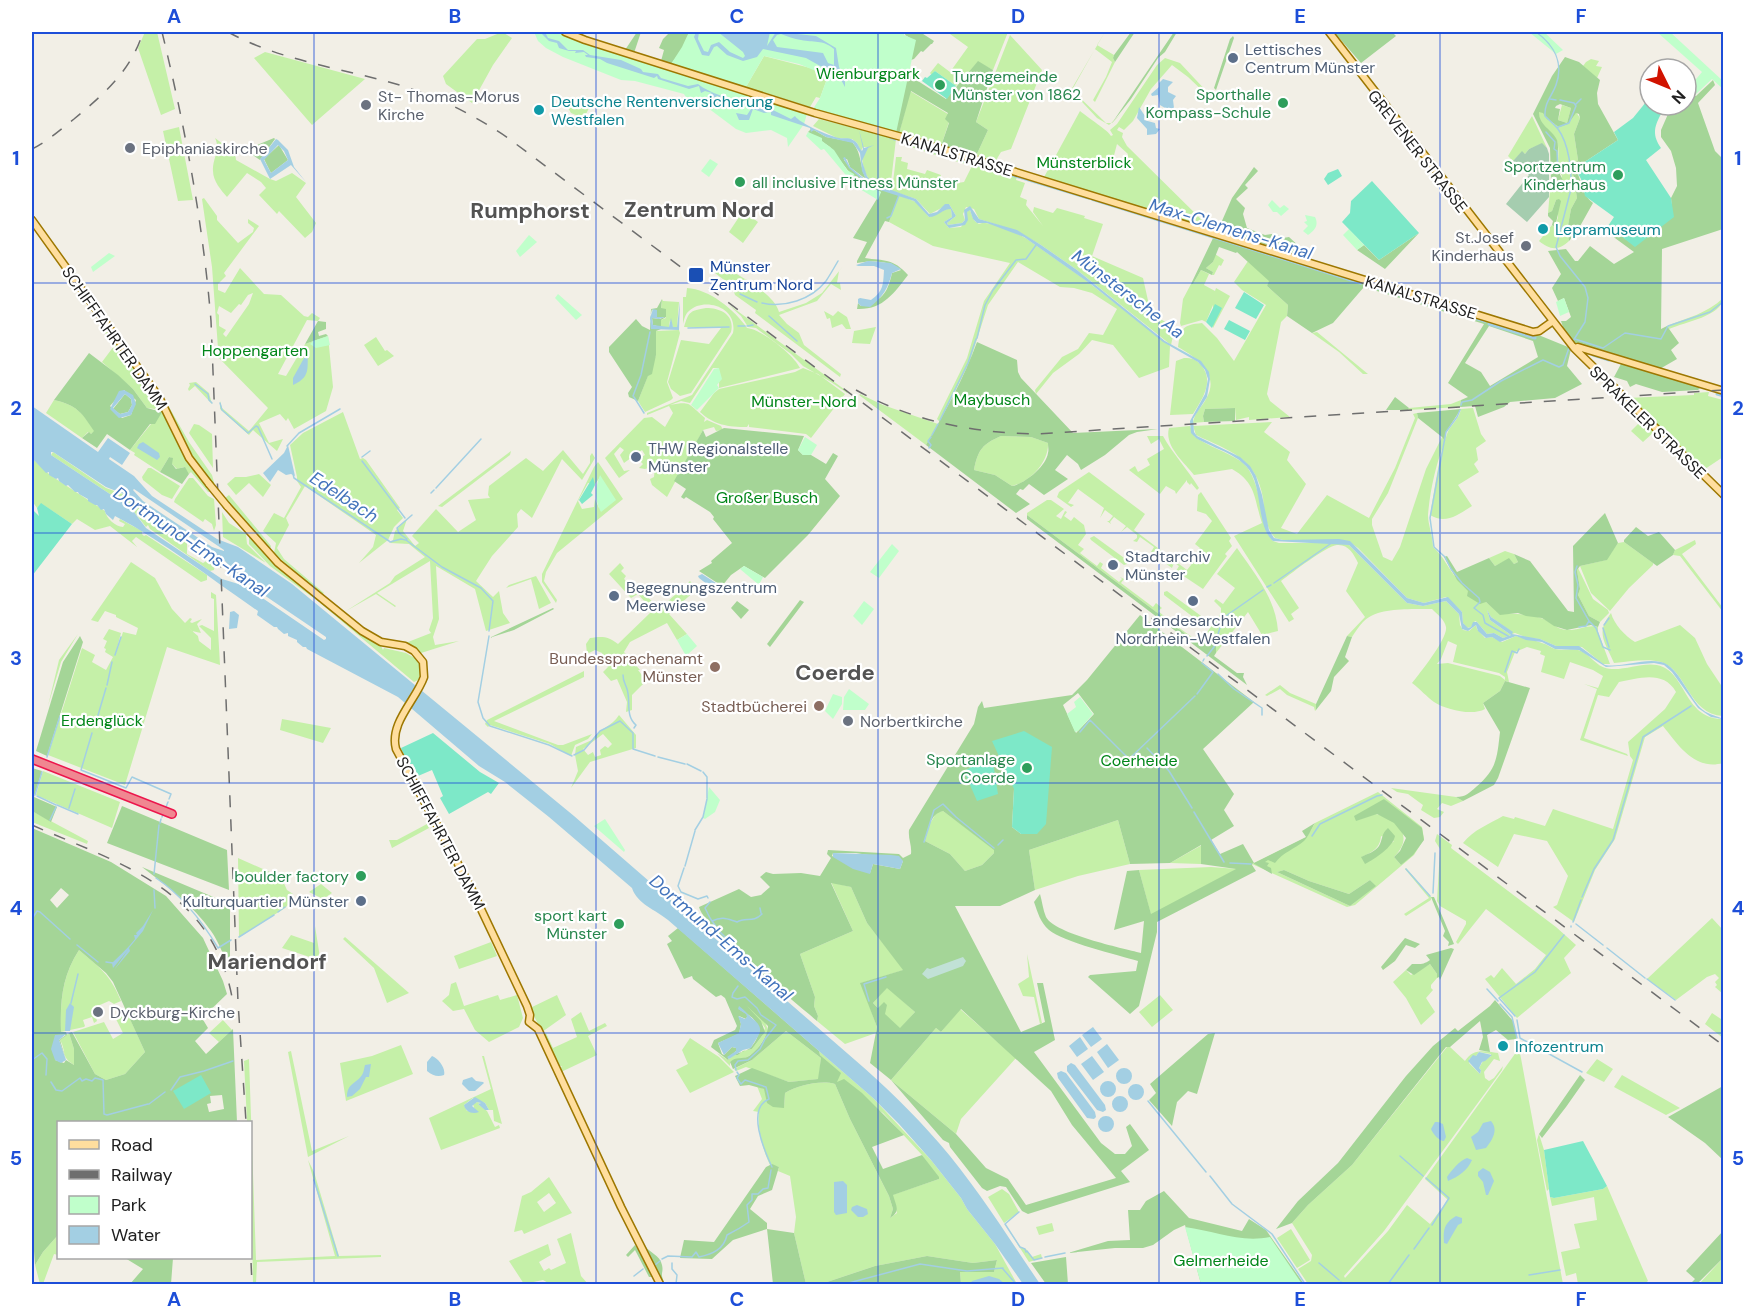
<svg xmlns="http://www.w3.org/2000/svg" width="1755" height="1316" font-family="'DM Sans',sans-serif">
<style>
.grass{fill:#c5f0a8;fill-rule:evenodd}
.forest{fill:#a4d597;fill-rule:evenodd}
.wetland{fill:#c1e1d6}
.cemetery{fill:#a5cdaf}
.park{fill:#c0ffcb}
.pitch{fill:#7de8c8}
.water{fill:#a3cfe3;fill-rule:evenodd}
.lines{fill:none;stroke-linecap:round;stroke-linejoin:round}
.stream{stroke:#a3cfe3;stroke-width:1.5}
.canal{stroke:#a3cfe3;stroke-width:3}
.major-casing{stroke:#9d7700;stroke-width:9}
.highway-casing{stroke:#ec164c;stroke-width:10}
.major{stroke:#ffde9e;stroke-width:6}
.highway{stroke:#f08791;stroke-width:7}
.rail{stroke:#6e6e6e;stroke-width:1.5;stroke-dasharray:12 12;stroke-linecap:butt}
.major-bridge-casing{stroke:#9d7700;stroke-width:9;stroke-linecap:butt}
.major-bridge{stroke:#ffde9e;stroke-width:6}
.grid{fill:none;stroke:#1d4ed8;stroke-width:1.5;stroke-opacity:0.55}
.service-dot{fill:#5c6f8a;stroke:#fff;stroke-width:2}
.leisure-dot{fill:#2e9e5b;stroke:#fff;stroke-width:2}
.worship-dot{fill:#6b7280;stroke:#fff;stroke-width:2}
.culture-dot{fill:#0f9aa8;stroke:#fff;stroke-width:2}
.transit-dot{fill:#1a4fb4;stroke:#fff;stroke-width:2}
.education-dot{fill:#8d6e63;stroke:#fff;stroke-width:2}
.labels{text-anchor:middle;stroke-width:4.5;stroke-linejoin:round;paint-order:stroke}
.service-label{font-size:16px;fill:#4e5e75;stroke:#fff;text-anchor:start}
.park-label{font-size:16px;fill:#028619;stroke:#fff}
.leisure-label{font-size:16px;fill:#27864d;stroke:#fff;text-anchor:end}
.worship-label{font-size:16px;fill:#5b616d;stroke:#fff;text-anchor:start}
.culture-label{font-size:16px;fill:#0d838f;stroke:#fff;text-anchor:start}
.street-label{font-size:16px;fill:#202020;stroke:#fff}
.transit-label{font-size:16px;fill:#164399;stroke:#fff;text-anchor:start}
.education-label{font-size:16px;fill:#785e54;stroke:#fff;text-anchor:end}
.water-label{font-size:18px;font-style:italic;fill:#4273bb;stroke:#fff}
.district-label{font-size:22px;font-weight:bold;fill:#535353;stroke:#fff}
.neatline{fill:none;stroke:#1d4ed8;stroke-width:2}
.grid-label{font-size:20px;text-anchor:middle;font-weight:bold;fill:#1d4ed8}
</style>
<rect width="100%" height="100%" fill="#f2efe6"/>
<!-- grass -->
<path class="grass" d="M145 32H157L175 109 161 115 138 48Z
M502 32 512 38 493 65 472 103 446 84 443 76 477 39H485Z
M952 32H1008L993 70 978 62 956 86 935 71 932 75 930 73 938 63 950 72 968 47 950 34Z
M1105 32 1097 45 1114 55 1113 58 1115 62 1095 102 1093 100 1106 77 1112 62 1095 49 1072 90 1106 123H1112L1121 114 1109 125 1097 118 1071 90Z
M1010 35 1042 70 1011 149 1001 152 995 162 976 156 988 130 976 122Z
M265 52 365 79 312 125 254 58Z
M764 56 818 70 828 76 820 98 816 97 810 107 746 87Z
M1165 58 1180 63 1210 95 1208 96 1188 77 1172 65 1151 89 1133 121 1124 130 1119 127 1117 130 1123 133 1122 137 1127 146 1209 227 1192 225 1043 179 1080 111C1087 117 1109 131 1111 136L1113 135 1110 130 1117 124 1157 65ZM1117 144 1128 154 1124 166 1112 163Z
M1591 59 1599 61 1596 66 1602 67 1597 78 1583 66 1586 62Z
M910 91 948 114 949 122 941 146 899 134Z
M591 104 586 114 578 116 571 113 567 106Z
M1562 105 1571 108 1567 123 1558 120Z
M1539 112H1543L1553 124H1568L1576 112 1580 118 1574 134 1578 160 1572 167 1577 198 1571 209 1567 231 1569 241C1558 251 1550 250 1539 241L1552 225 1555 227 1558 217 1556 200 1552 211 1548 213 1551 179 1555 178 1559 189 1562 176C1554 164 1562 151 1556 139 1550 129 1538 125 1539 112Z
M1532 116 1547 148 1542 144 1529 149 1525 154 1522 152 1513 161 1508 156Z
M819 119 896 139 890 190C870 184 865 179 862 158L868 147H863L861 151 857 143 852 139 837 138 813 126Z
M179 127 193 200 178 201 163 131Z
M215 138 235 153 236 160 270 179 276 181 292 173 306 183 296 197 316 223 312 232 305 238 279 211 277 214 259 195 266 188 261 182 247 173 227 197C221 190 213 181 213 171 212 159 221 150 215 138Z
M902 139 953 156 951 160 902 144 899 142Z
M956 156 1017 176 1016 180 1025 183 1020 197 1027 200 1026 205 1043 226 1033 212 1034 207 1053 213 1057 208 1085 216 1084 218 1103 224 1092 256 1143 278 1151 314 1175 327 1171 345 1077 270 1041 245 1017 231 979 219 974 209 966 207 963 214 965 220 962 223 948 225 947 223 956 216 949 204 930 214 916 199 892 191 896 157H902L901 161 908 163 907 169 925 174 927 170 941 175 938 186 964 182 972 166 955 161Z
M899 195 916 202 929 217 947 209H951L952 217 944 222 949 228 961 227 967 218V212L969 209C972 213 972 219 976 222 981 226 980 222 985 223 999 224 1015 232 1027 239L1084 279 1170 346 1169 367 1139 378 1113 345 1092 340 1079 354 1053 373 1036 394 1035 390 1062 357 1078 349 1089 333 1103 335 1117 309 1092 293 1074 288 1060 287 1018 262 988 305 970 361 940 422 937 419 967 358 984 301 1010 263 933 246 889 222Z
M204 198 217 216V220L238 243 253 232 254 228 248 223V219L259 226 224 273 226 276 218 284V290L225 293 240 268 264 294 281 295 304 316 308 317 312 313 320 318 318 321 307 320 278 374 286 376 305 344 328 336 333 387 326 411 294 429 288 418 286 421 280 414 259 423 269 443 283 439 277 451 253 430 249 435 220 409V401L222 408 249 431 268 408 219 358 220 347 218 348 212 267 202 199ZM253 293 249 304 226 337 223 334 226 330 219 326V315L217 313 219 306 231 313 239 304 241 305 248 295Z
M743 211 758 222 743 243 729 232Z
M1215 254 1224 260 1221 266 1219 265 1214 275H1212L1213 272 1206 268 1213 262Z
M1248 261 1270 281 1267 286 1288 305 1287 316 1281 322 1267 394 1270 401 1290 417 1249 420V417L1236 420 1235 408 1205 409 1203 416 1204 422 1193 423C1194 413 1202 407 1206 399 1221 374 1196 357 1178 347 1181 328 1182 325 1202 323L1217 338 1234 361 1266 305 1242 290 1234 282Z
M721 264C737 275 774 293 779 312L806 303 822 293 843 266 839 271 837 283H840L841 290 831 284 817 301 779 315 787 324 799 333 804 345 841 374 840 377 755 313 756 310 735 295 732 286 715 273 719 270Z
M1201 270 1209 274 1204 285 1215 291 1216 288 1230 296 1213 328V305L1206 322 1202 320 1181 326 1180 323 1183 299 1191 284H1193Z
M687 288C709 289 735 310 747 328 761 329 794 355 800 368L719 388V368H713L690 403 681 401 670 405C692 401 688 404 705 418L704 422 707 420 721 426 723 430 716 431 714 427 703 430 667 497 652 485 650 479 654 477 655 466 645 469 639 468 643 464 638 459 645 455 642 450 624 463 620 455 624 450 620 447 614 454 624 471 630 470 619 478 605 458 644 418 652 417 665 427 673 413 669 406 647 415V413L692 395 733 333C738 306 703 297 689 311 685 314 684 320 683 324V297H686Z
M1723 298C1722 316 1685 322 1669 329L1667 326C1687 318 1708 313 1723 298Z
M662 299 663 301 679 302 677 327H673L670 320 669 327H661V320L666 318V309H661Z
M728 304 848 392 847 393 831 382 803 366 791 354 756 328 748 327 741 316Z
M706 308C721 308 735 315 731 332L691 393 680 396 671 389 668 382 681 340 709 344 721 328 684 327C689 311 690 311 706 308Z
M824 311 833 316 838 311 847 317 851 329H846L842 324 832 328 830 318 827 319Z
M876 327 870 344 852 343 854 331Z
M105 328 158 400 212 492H208L191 472 189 474 184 467 177 469 172 464V458L169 457 160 472 134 455 135 453 130 450 151 424 155 409 147 408 133 389 102 362 114 346 104 331Z
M679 330 680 333 667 382 673 398 671 400 645 412 638 401 656 355V331Z
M1317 332 1368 374H1363L1339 352 1312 333Z
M376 337 385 351 387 350 394 356 378 366 364 345Z
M1184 358C1192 358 1196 359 1201 365 1215 381 1202 399 1193 414L1170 415 1176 361Z
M803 368 818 374 845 394 811 438 806 434 749 427V424L747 427C728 427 714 425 700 412L714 393 719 389 795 372Z
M196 382 209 393 212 404 195 386 189 391 188 389 190 385 189 383Z
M1709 392 1708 396 1723 400V457L1702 471 1701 469 1703 468 1693 458 1692 460 1627 398 1694 395V393Z
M860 394 883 405 938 424 926 445 859 395Z
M54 400C77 405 82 413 95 431L91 434 88 432 82 438 46 413Z
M165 400 189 442 212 475 215 486 196 463Z
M1461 400 1460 407 1408 410 1409 408 1451 404Z
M1473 408 1481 434 1486 441 1476 448 1478 460 1474 464 1479 472 1458 485 1472 506C1459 514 1446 525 1430 515 1435 488 1438 460 1447 434 1450 425 1459 420 1461 409Z
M343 412 360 459 363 458 366 460 400 508 397 510 403 518 394 527 388 540 359 563 373 547 376 535 305 486 286 518 289 525 277 548 284 559 324 593 321 595 274 553 276 543 263 531 274 513 284 518 301 487 297 481V477L290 445 303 433Z
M1417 413 1418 418 1388 493 1372 519V525L1383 557 1392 561 1400 547 1426 469 1442 437 1445 441C1436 464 1430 490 1428 515 1428 525 1433 536 1433 547 1444 557 1448 568 1457 579 1464 588 1474 595 1483 602H1486L1500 614C1514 613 1527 614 1541 618 1550 621 1556 629 1566 630 1578 631 1587 624 1598 627V632L1610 664H1603L1582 647 1571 646H1556L1540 639 1528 638 1515 633 1512 634V632L1491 617 1487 610 1490 620 1511 635 1503 638 1494 633 1487 634 1477 622 1475 621 1471 627 1467 628 1463 623 1462 612 1446 597 1424 603 1407 598 1358 548 1348 541 1283 540 1275 538C1266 528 1264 511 1263 498 1256 457 1229 451 1196 435L1193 426 1272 422 1264 432 1290 452 1287 460 1306 484 1281 528 1297 534 1327 495 1369 518 1395 468 1415 418 1413 414Z
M1642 420 1654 432 1643 442 1631 431Z
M194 424 199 425 212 434 213 468 189 433Z
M1190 426 1195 437C1210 447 1227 452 1242 462 1258 474 1262 514 1267 533L1273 541 1279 543H1339L1349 545 1407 603 1423 606 1446 601 1459 614 1460 625 1463 630 1469 631 1476 625 1477 629 1485 638 1492 637 1502 642 1516 636C1524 639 1534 640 1542 643 1547 644 1551 648 1555 649 1563 651 1570 648 1578 650 1592 654 1596 669 1612 669 1628 670 1648 660 1663 667 1686 677 1686 719 1723 719V763C1695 771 1678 745 1663 726L1645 737 1615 839 1595 870 1574 922 1553 907 1557 905 1568 876 1547 841 1514 834 1498 867 1463 843C1473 830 1489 824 1503 816L1514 819 1515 817 1545 826 1553 809 1613 829 1633 760 1630 756 1628 742 1665 709 1676 692C1664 670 1639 678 1619 682L1609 697 1598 695 1584 738 1627 754 1628 756 1580 740 1597 689 1584 684 1598 688 1603 676 1593 670 1570 662 1564 679 1541 672 1545 656 1540 654 1541 651 1527 647 1515 652 1507 672 1509 682 1505 681 1500 691 1483 703 1485 709C1473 716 1446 710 1434 702 1427 697 1420 689 1412 683 1420 673 1448 638 1446 627 1445 620 1437 614 1432 609 1417 609 1384 608 1371 616 1363 620 1357 629 1352 637L1347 636 1365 617 1346 591 1358 563C1354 554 1348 544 1337 545 1326 546 1292 573 1281 581L1299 608 1291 614 1294 619 1289 622 1234 536 1262 523C1254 500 1257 483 1232 469L1194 475C1184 462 1164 446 1169 428ZM1448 641 1457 645 1453 662 1499 673 1505 677V680L1500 676 1448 663 1437 664 1441 659Z
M1001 436 1031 437 1048 443C1049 462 1030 482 1012 486L995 475 974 470C978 449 983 444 1001 436Z
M1147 436H1163C1173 454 1188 470 1199 488L1197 490 1191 483 1190 485 1187 482V480L1176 494 1175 491 1166 486 1160 494 1129 470 1135 466 1138 472 1150 465 1147 459 1164 449 1159 439 1151 444Z
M563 450 583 474 590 463V456L592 453 595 458 582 480 562 459 532 518 521 509 517 514 518 527 492 556 476 581 493 597 499 591 503 613 510 623 486 631 475 589 436 566 439 619 433 637 435 645 459 641 421 653 414 646 382 639 408 642 431 633 429 630 433 618 430 561 377 593 396 606 395 607 376 594 346 611 390 583 395 576 425 557 409 544 390 543 393 540 395 531 407 519 403 531 415 546 419 543 412 536 436 509 458 532 476 520 468 500 490 498 488 495 489 486 526 458 543 471Z
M511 451 510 455 442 507 438 506Z
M53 452 106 488 128 496 141 505 137 512 146 518 153 515 187 539V554L203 563 208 560 215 565 214 570 210 571 150 529 148 525 146 527 131 508 51 455Z
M32 458 50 475 105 511C106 518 116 527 123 527L125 524 119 521 120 519 142 531V534L144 536 146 535 207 575V580L201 582 136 537 132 541 137 547 110 526 95 530 77 519 72 524 42 504 37 508 32 501Z
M598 462 623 499 557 553 546 572 544 581 557 600 556 603 542 582V574L594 467ZM601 476 599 508 595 499 594 507 582 509 578 501 588 483 595 484Z
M148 468H151L180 486 172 499 162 495 143 480 142 477Z
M1089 472 1145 514 1134 530 1187 570 1191 565 1189 562 1200 548 1195 544 1212 521 1206 514 1197 511 1198 495 1201 492 1231 538 1229 541 1232 546 1225 554 1227 556 1203 589 1176 571 1179 566 1174 563 1172 568 1165 563 1168 558 1162 553 1159 558 1151 552 1154 547 1140 537 1137 542 1133 541 1137 538V535L1127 527 1121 532 1126 526 1114 517 1110 522 1111 524 1107 521H1109L1113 516 1105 510 1100 518 1104 508 1078 489 1068 503 1074 505 1071 507 1057 497 1059 492Z
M259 474 271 485 263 497 249 483 236 495 227 484 235 477H246Z
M189 478H193L208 496 214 499 216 525 214 531 212 524 205 519 203 522 174 502 175 499Z
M229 495 271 546 270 550 225 498Z
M1047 500H1051L1064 509 1056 516 1061 519 1065 511 1067 512 1064 516 1071 521 1074 517 1084 525 1086 534 1078 545 1084 549 1080 553 1097 566 1100 562 1103 564 1101 568 1119 582 1122 579 1120 577 1124 579 1121 583 1153 607 1156 603 1162 608 1158 611 1175 625 1179 620 1181 622 1178 627 1196 640 1198 635 1203 638 1221 613V608L1214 601 1216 599 1223 604 1235 588 1217 574 1237 548C1255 574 1276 599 1278 631L1262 635 1248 612 1216 653V645L1206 637 1199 644 1027 515V513Z
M222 512 229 523 246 534 247 544 266 563 223 537Z
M249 536 278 567 320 601 319 602 270 566 249 544Z
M1094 536 1127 560V564L1124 565 1091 540 1090 538Z
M1695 540 1696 544 1682 554 1723 608V612L1680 556 1673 555 1675 550Z
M1624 542 1653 563V565L1629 588 1610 611 1591 593 1580 566 1606 560 1618 543Z
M1505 551 1514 554 1518 562 1514 564 1509 559 1495 566 1489 558Z
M131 562 155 578 172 609 185 623 190 618 192 619 190 622 192 623 202 619 197 624 201 633 192 631 185 625 198 636 199 641 211 650V638L199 626 202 625 214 631V599L211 598V592L216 595 220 665 167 647 125 785 48 755 82 648 95 655 92 662 106 670 113 657 105 652 106 649 104 648 107 641 103 639 109 629 121 633 115 656 123 632 136 635 138 628 116 617V615L105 611 98 622 91 620Z
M620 563 624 568 621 571 626 576 624 579 632 586 636 583 654 604H665L690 581 697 589 669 614 687 634 677 640 667 623 630 642 624 652 640 670H638L645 679V682L632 695V710L626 712 627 702 617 679 611 681 603 672 608 667 602 653 595 650 587 654 586 644 590 638C602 636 608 636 618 644L651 612V609L638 594 631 598 609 574Z
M1578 568 1593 599 1608 610 1609 613 1600 622 1589 616 1578 595 1580 589 1577 570Z
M536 576 551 603 539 609 531 579 506 588 509 585Z
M1167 591 1208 621V625L1205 626 1164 595V592Z
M322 602 360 634 381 646 383 650 384 648 406 653 418 660 421 673 418 680 414 682 320 603Z
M1611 613C1614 624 1625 636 1635 642L1680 625 1695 638 1707 664 1723 688V716C1688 714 1687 670 1661 662 1647 658 1628 662 1614 663 1605 641 1595 634 1611 613Z
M78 634 61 662 48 706 59 660Z
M584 671V677L494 721 558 745H563L592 734 588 739 575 745 571 756 550 744 490 725 488 727 485 724 487 720Z
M1280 685 1290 693 1316 704V710L1315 711 1314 707 1287 695 1280 689 1267 696 1265 695Z
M619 715 636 735V748L590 762 571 788 578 771 575 755 576 747 592 740C599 728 612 727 619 715ZM603 734 612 744 608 748 605 746 600 750 601 755 595 757 593 752 588 755 583 749Z
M282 719 331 728 323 743 280 730Z
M43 771 120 802 112 828 36 795Z
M1391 788 1456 797 1463 801 1451 806 1442 803 1437 809 1444 812 1440 817 1434 818 1421 810 1423 805 1408 794 1397 792Z
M1378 792 1422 827 1424 839 1414 855 1355 905 1347 907 1252 864 1307 837 1315 823ZM1384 799 1423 840 1401 865 1394 857C1414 837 1400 820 1376 814ZM1381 836 1394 841 1365 863 1362 857C1372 852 1380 849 1381 836ZM1284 870 1309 881 1349 894 1370 880 1375 886 1350 906 1277 872Z
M32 811 88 841 87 844 32 822Z
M943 811 994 849V853L982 865 965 871 950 854 925 841 929 825 937 812Z
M1118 820 1130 864 1078 876 1035 890 1029 850Z
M427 824 429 828 392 848 389 840H397Z
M1437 834 1452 845 1451 848 1556 927 1576 945 1564 958 1571 973 1517 1018 1485 979 1491 975 1494 978 1502 968 1516 984 1535 969 1546 955 1486 909 1458 944 1456 942 1466 924V921L1440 906 1437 901 1440 849 1435 841Z
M1202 845 1201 864 1170 863Z
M238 858 281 877 287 890 293 894V900L285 908 239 937Z
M1211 867 1237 869 1151 915 1139 870Z
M1406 868 1431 897V900L1406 916 1404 914 1429 898 1405 869Z
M831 882 851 887 867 923 904 970 861 983 877 1027 876 1033 845 1044 817 1021 818 1016 814 1006 815 997 800 954 853 931Z
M321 884 332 893 323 899 309 892Z
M1712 918 1723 930V994L1715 987 1717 985 1715 982 1719 978 1715 974 1707 977 1676 1000 1647 979Z
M315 926 321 964 319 960 282 948 291 935 314 943Z
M345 937 409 993 387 1003 374 968 343 939Z
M491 942 497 956 459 969 454 956Z
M79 950C100 968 110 974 121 1001L114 1004 109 1001 93 1008 97 1021 94 1023 92 1017 83 1020 85 1026 84 1027 61 1032C60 1002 62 976 79 950Z
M1027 954 1042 1023 1040 1024 1034 997 1023 996 1018 984 1029 977Z
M1430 964 1437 974V978L1431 985V988L1433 990 1426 998 1435 1012 1421 1025 1406 998 1393 982 1406 970 1411 975Z
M456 982 464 1006 498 995 500 1000 517 995 523 1018 519 1027 489 1042 475 1030 464 1009 453 1011 442 1001 449 995 451 984Z
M887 987 915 1012 900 1029C890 1020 882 1012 873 1003Z
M557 995 566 1015 542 1032 530 1008Z
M1160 995 1173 1010 1152 1027 1139 1012Z
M748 1006 765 1022 768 1030C765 1039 755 1055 744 1058 739 1059 735 1059 730 1062V1066L717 1053 728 1060 734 1055H738L743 1051 752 1049 762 1036 765 1028C760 1019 752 1015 746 1007Z
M960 1009 1016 1058 961 1119 956 1134 891 1080 936 1028 941 1032Z
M126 1010 145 1052 125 1074 106 1080 95 1074 73 1032 104 1022 113 1039 123 1033 115 1017Z
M581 1012 589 1031 605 1023 607 1026 588 1036 597 1055 561 1072 560 1069 562 1066H559L543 1035 546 1033 553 1048 577 1037 571 1019Z
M1712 1013 1721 1019 1723 1016V1038L1705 1024Z
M223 1020 232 1030 219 1042 209 1033Z
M786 1031 821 1058 819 1079 789 1082 746 1067 736 1071 734 1069 752 1060Z
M69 1033 74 1049V1065C60 1056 67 1052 60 1040Z
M690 1038 719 1057 734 1072 690 1093 676 1070 688 1064 682 1050Z
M401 1045 413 1074 346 1101 340 1063 372 1056Z
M1447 1047H1450L1465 1061C1473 1048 1485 1051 1498 1053L1500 1061 1494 1059 1484 1072 1485 1078 1489 1081 1494 1078 1503 1066 1502 1070 1384 1231 1344 1276 1345 1278 1388 1231 1407 1205 1430 1224 1448 1200 1425 1179 1517 1051 1520 1053 1563 1284H1308L1298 1269 1311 1261 1312 1255 1292 1223 1308 1205 1352 1165ZM1479 1052 1491 1054V1056L1483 1061 1479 1068 1481 1070 1480 1074 1469 1063V1059L1476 1056Z
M291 1051 312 1151 349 1136 308 1157 288 1052Z
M819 1051 873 1098 931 1160 961 1198 967 1209 995 1244 1017 1284H961L960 1272H994L997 1260 973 1263 927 1256 875 1266 821 1284H806L794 1233 796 1217 790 1176 778 1171 779 1167 770 1165C763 1150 757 1130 759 1112L753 1111 762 1099 757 1086 764 1089 784 1107 785 1093C798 1085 821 1080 835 1084L850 1119 889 1196 893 1209 890 1218 897 1213 892 1195 939 1179 922 1155 883 1113 836 1083 840 1073 820 1055Z
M482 1056H484L502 1124 494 1121 493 1110H489L485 1103 473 1098 464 1105 467 1111H475L473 1104 477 1102 481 1103 478 1104 487 1111 495 1127 499 1125 500 1128 441 1150 429 1118 491 1089Z
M249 1059 256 1260 335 1256 308 1160 314 1172 339 1256 381 1255V1257L257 1262 256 1284H253L250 1122H247L244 1061Z
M1597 1059 1613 1069 1604 1082 1586 1073Z
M1622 1075 1680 1108 1666 1115 1614 1087Z
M1539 1134 1544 1150 1549 1189 1547 1191 1537 1140Z
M549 1177 572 1213 524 1234 522 1230 514 1232 522 1196 531 1192ZM549 1193 556 1203 544 1212 537 1202Z
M1607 1186 1648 1281 1644 1284H1578L1576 1273 1566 1276 1561 1252 1580 1248 1574 1224 1597 1220 1594 1197 1552 1206 1550 1197 1554 1198 1603 1189Z
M1002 1189 1009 1194 1019 1212 1004 1223 988 1197Z
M1004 1223 1021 1248 1026 1249 1032 1257 1041 1254 1042 1258 1029 1262Z
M1052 1223 1054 1231 1039 1235 1036 1227Z
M1291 1229 1310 1260 1297 1268 1277 1238Z
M571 1233 581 1276 588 1284H550L543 1280 524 1284 509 1261 548 1244 551 1255 539 1262 544 1271 549 1268 551 1270 566 1263 557 1239Z
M58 1235V1255L54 1254 43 1284H40L35 1265 43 1252Z
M1723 1258V1284H1697L1700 1283Z"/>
<!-- forest -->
<path class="forest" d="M637 32H641L634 53 625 50Z
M670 32H696L671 64 661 61 664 50 659 48 663 39Z
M906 32H920L934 41 932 44H931L923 52 921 51 914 59 911 60 907 74 946 99 978 61 993 70 976 122 988 130 976 156 941 146 949 123 945 119 948 113 911 91 899 134 882 128 910 38 905 35Z
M1131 32H1135L1115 62 1113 58 1114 55Z
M1174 32H1177L1165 52 1158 58 1131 99 1112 123Z
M1334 32H1392L1396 36 1361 63Z
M1233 36 1234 38 1216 90 1214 88 1230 39Z
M1565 57 1579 62 1600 80 1597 93 1598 104 1618 140 1577 167 1576 170C1582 181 1582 195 1593 203L1579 228 1574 229 1575 234 1569 241 1567 231 1571 209 1577 198 1572 167 1578 160 1574 134 1580 118 1579 114 1576 113 1568 124 1559 127 1547 119 1543 113 1539 112C1539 126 1552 129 1557 140 1560 150 1555 160 1558 170 1561 177 1564 180 1564 188L1560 193 1558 188 1554 186 1556 180 1551 179 1550 148 1533 114 1552 76ZM1560 104 1571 108 1567 123 1558 120 1560 109 1555 108 1556 106Z
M1713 80 1715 85 1698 103 1715 151 1723 159V229L1662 249 1661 329 1667 326 1679 343 1671 350 1677 359 1658 370 1575 343 1564 330 1561 321H1566L1571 317 1564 298 1558 301 1552 288 1561 274 1548 251 1566 249 1575 261H1578L1590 246 1614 264 1634 252 1604 230 1608 226 1635 246 1672 208 1671 198 1677 186 1676 168 1671 151 1661 137V130L1672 105H1686V95L1696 96Z
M811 129V131L814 130 826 137 852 142C863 154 859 168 867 180L850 167 847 159 844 160C858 179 877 190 899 195L889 222 885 221 865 258C884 261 893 258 908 275 894 293 883 310 857 309L858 303 861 306C882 300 887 295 892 273L901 270C891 261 871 260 857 263V261L867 242 853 238 881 192 856 181 830 147 808 132Z
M274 138 275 139 260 160 245 150Z
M279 145 288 160 271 173 264 159Z
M1254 167 1258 171 1245 185 1248 188 1236 199 1245 208 1243 214 1247 228 1265 235 1272 234 1275 237 1281 235 1283 238 1289 237 1302 249 1296 254 1218 230 1232 198Z
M1559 199 1561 201 1555 227 1552 225 1553 221 1548 216V213L1552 211 1556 200Z
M1419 233 1385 269 1357 250 1364 245 1379 260Z
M1215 234 1541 336 1568 347 1571 349 1567 366 1582 384 1555 398 1510 402 1504 407 1478 417 1475 406 1460 407 1461 400 1468 397 1448 383 1484 324 1364 287 1333 323 1312 333 1287 316 1288 305 1267 286 1269 281 1237 252 1236 253 1219 247 1213 262 1206 268 1213 272 1212 275 1201 270 1193 284H1191ZM1489 326 1533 341 1538 357 1490 386 1481 372 1465 363Z
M662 299 661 308 666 309V317L661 320V327L653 325 652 318 660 319 664 317H657L652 309 650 318 652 329H661L656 331V355L652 374 648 376 638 401 629 397 628 393 632 387 609 352V347L636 319 642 326 650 330 651 309 657 308Z
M318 321 326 322V329L318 332 319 336 326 334 328 336 305 344Z
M977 342 1017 360 1018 372 1021 378 1073 433 1158 429 1137 432 1129 435 1105 455 1081 470 1078 464 1067 455 1055 470 1068 479 1044 495 1029 484 1023 490 1020 489 1016 494 1030 504 1016 513 926 445C945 412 964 378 977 342ZM1001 436 1031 437 1048 443C1048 447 1049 450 1048 453 1046 467 1024 484 1012 486L995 475 974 470C978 449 983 444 1001 436Z
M89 353 118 375 133 389 147 408 162 412 155 424H150L130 450 107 434 97 448 82 438 89 432 91 434 94 431C82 413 77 405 54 400ZM124 390 136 400 131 415 122 418 110 406Z
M1622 362 1700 386 1701 387 1698 390 1662 392 1636 384 1630 387 1627 381 1614 377Z
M125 394 131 399 132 405 128 412 120 414 113 409Z
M1395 397 1409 408 1408 410H1386Z
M1235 408V421L1204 422 1203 416 1205 409Z
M1461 409 1446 432 1445 441 1442 437 1418 418 1417 413Z
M724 428 804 436 798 450 803 455H811L826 464 833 453 838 456 825 479 840 496 808 535 765 578 744 566 731 575 722 586 699 571 712 563 711 561 732 543 713 519 714 517 710 512 686 497 684 499 681 497 686 489 674 481 703 430 706 437Z
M169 457 173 458 172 464 176 469 185 467 189 474 182 484 160 472Z
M1605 513 1618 543 1607 560 1580 566 1577 570 1580 589 1578 595 1589 616 1600 622 1598 627 1591 625 1567 630 1554 626 1542 618 1526 616 1518 613 1500 615 1486 602 1480 604 1467 596 1468 591 1457 580 1444 557 1447 556 1457 572 1489 558 1495 566 1509 558 1514 564 1518 562 1514 554 1530 561 1568 611 1574 612 1573 546Z
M1027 515 1199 644 1205 637 1216 645V653L1214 656 1237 673H1244L1243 677 1247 685 1027 519Z
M1636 527 1648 536 1659 532 1675 550 1673 555 1657 566 1624 542V540Z
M800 600 804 602 770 647 767 644Z
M737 601 749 610 741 619 731 608Z
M553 608 554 609 514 630 489 638Z
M1140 615 1254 702 1203 749 1234 794 1224 810 1234 826 1211 840 1220 854 1243 844 1254 863 1306 837 1302 831 1315 823C1311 829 1309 836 1304 841 1295 849 1283 852 1275 863L1268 860 1265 862 1269 863 1267 866 1271 868 1272 874 1253 863 1252 865 1256 871 1157 922V932L1139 1006 1130 1014 1088 977 1090 975 1136 971 1138 961C1118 955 1063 942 1049 930 1040 922 1038 913 1034 902L1040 894C1042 901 1043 910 1046 917 1055 934 1122 948 1141 953L1144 921 1114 930 1127 871 1139 870 1151 914 1236 869 1201 864V845L1170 863 1130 864 1118 820 1029 850 1035 890 1000 906H955L1021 1032 1045 1022 1037 983H1043L1055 1040 1034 1052 1101 1143 1115 1154H1125L1132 1146 1126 1127 1130 1124 1149 1150 1121 1171 1130 1182 1028 1214 1022 1211 1006 1187 1000 1186 987 1191 982 1188 950 1147 949 1143 943 1140 891 1080 870 1063 877 1027 860 983 903 970 867 923 851 887 831 883 853 931 800 954 815 997 814 1006 818 1016 817 1021C794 1001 705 930 699 907L739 889 751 897 761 895 770 887 760 877 766 872 773 874 801 873 820 876 831 858 827 854 828 850 899 854 903 858 911 854C912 845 908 839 909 830L974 724 978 707 982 701 984 708 1072 695 1087 680ZM1078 693 1094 714 1076 733 1063 705ZM1014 789 1021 834 1012 827ZM943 811 994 850V853L982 865 965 871 950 854 925 841C928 829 930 814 943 811ZM833 853H856L903 861 900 869 873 864 870 873 832 856ZM887 988 915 1012 900 1028 885 1014 887 1005 884 1002 878 1008 873 1003ZM961 1009 1051 1091 1072 1125 1116 1178 1026 1205 1008 1179 986 1168 956 1134 891 1080 936 1028 941 1032Z
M80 636 83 642 47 756 36 751 63 662Z
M1347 636 1352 637 1345 657 1349 661 1334 677 1331 691 1316 710V704Z
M1505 681 1530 688 1498 778 1494 785 1463 801 1456 797C1466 797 1469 793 1476 787 1497 769 1497 758 1500 732L1483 703 1500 691Z
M32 768 42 771 34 797 57 807 51 822 32 811Z
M1384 799 1422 828 1424 840 1413 855 1401 865 1394 857 1400 851 1406 838 1394 823 1377 814 1356 821 1354 816Z
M122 806 227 850 229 890 107 843Z
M32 828 111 862 166 896 203 938 223 981 227 994 202 1018 208 1028 195 1041 206 1054 233 1029 237 1122H58V1235L43 1252 35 1265 34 1251 32 1250ZM61 888 69 895 57 908 50 900ZM79 950 106 973 113 982 145 1052 125 1074 106 1080 95 1074 72 1032 69 1033 74 1049V1065L66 1060 60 1040 67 1035 66 1032H61C60 1001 62 976 79 950ZM55 1035H66L59 1040 66 1060 64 1063 55 1060ZM222 1095 224 1109 209 1112 207 1104 211 1103 210 1096Z
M1388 828 1395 836C1393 847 1375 859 1365 864L1361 857C1367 854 1375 852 1379 846 1383 839 1381 834 1388 828Z
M142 867 230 904V969C224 957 219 942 211 931 193 905 167 886 142 867Z
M1284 870 1309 881 1349 894 1370 880 1376 886 1350 906 1277 872Z
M1431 897H1434L1454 944 1448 946 1449 942 1443 936 1445 931Z
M678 928 819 1051 820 1055 841 1073 837 1082 844 1079 862 1093 904 1135 872 1147 883 1169 922 1155 939 1177V1179L893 1195C896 1206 901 1211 890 1218L893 1209 889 1196 850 1119 835 1084C821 1080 798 1085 785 1093L784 1108 773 1107 767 1103 764 1089 749 1085 740 1086 735 1076 752 1068 789 1082 818 1079 821 1058 786 1031 752 1060 733 1069 730 1062C736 1056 742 1060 749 1056 758 1050 768 1036 768 1026L747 1006 761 1021 765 1032 752 1049 743 1051 738 1055H734C739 1052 749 1051 752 1046 766 1029 755 1016 738 1009L747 1014V1017L746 1019 739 1016 741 1024 739 1034 718 1043 722 1054 724 1055 732 1047 736 1048V1051L728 1058 729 1059 728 1060 711 1047 714 1040 735 1030 737 1026 725 998 721 995 716 997 693 979 692 976 684 979 667 944 672 941 668 936Z
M1405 938 1420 944 1415 948 1406 945 1395 961 1383 970 1381 967Z
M1451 948 1454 949 1440 980 1439 977 1437 978V974L1430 964 1414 975 1406 970 1412 964C1420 964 1423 965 1430 960L1426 955Z
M1495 1000 1513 1021 1517 1039 1508 1040 1496 1030 1487 1035 1490 1052 1479 1050 1483 1037 1480 1021 1450 1047H1446L1352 1165 1308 1205 1292 1223 1276 1229 1298 1201 1338 1163 1406 1076 1433 1046 1455 1028 1458 1031 1490 1006Z
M1215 1033 1197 1094 1188 1091 1177 1102 1172 1126 1149 1100 1156 1093 1150 1084 1208 1034Z
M1580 1075 1585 1080 1566 1107 1542 1138 1539 1134Z
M1723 1086V1160L1705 1143 1668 1117Z
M772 1164 779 1167 772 1190 758 1196 750 1209 767 1223V1229L794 1233 806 1284H773L767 1229 733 1240 712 1259 680 1258 684 1240 714 1242 766 1167Z
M1164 1191 1189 1218 1242 1231 1249 1219 1266 1230 1304 1284H1201L1185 1225 1174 1230 1153 1245 1143 1248H1115L1068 1253 1108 1241 1130 1240 1128 1210H1140L1146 1201Z
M1723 1231V1258L1697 1284H1690L1695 1279 1686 1271Z
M635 1245 640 1252 653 1277H649L635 1250 628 1257 626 1255Z
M645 1246C650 1253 660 1255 662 1265 664 1274 659 1272 665 1284H663Z
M927 1256 973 1263 997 1260 994 1272H960L961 1284H821L875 1266Z
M1066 1257 1068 1284H1046L1031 1263Z
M125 1258H173L171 1284H130L143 1269Z"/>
<!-- wetland -->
<path class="wetland" d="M963 957 966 961 963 966 928 979 922 974 927 968 930 969Z"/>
<!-- cemetery -->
<path class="cemetery" d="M1542 143 1547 148 1549 154V197L1527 222 1506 204 1529 175 1513 161 1522 151 1525 154 1529 149Z"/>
<!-- park -->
<path class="park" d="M534 32H560L569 36 783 105 807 114 804 124 788 147 787 138 771 130 746 133 736 129 704 105 691 106 684 94 635 81 621 80 563 57 546 48 538 41Z
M689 32H905L904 35 916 40 896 133 813 109 820 98 828 76 799 64 764 56 746 87 671 64 682 47Z
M1529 32H1544L1563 50 1556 54Z
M1657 32H1670L1723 81V89L1712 79 1694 96 1686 94V91L1702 72Z
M808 132 822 138V141L834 150 847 170 854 174 856 181 881 192 878 200 855 186 824 149 821 150 806 136Z
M710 159 718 164 709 177 701 171Z
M1272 200 1280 208 1284 205 1289 209 1281 216 1277 212H1273L1268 205Z
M1305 215 1315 217C1319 225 1315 230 1308 235L1303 231 1308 226 1304 222 1307 221Z
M1349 229 1364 245 1357 250 1343 235Z
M529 235 537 242 520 257 516 251Z
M109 253 115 256 93 272 91 267Z
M558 294 582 315 576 320 555 298Z
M1564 298 1569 312 1560 316 1556 302Z
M328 336 330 345 316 348 310 344 313 341Z
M719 368 722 379 717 385 719 388 697 410 691 405 714 369Z
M805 437 817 445 811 455H803L798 450Z
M600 475 616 500 601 512C594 499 595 488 600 475Z
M892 544 899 551 879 578 870 572Z
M744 566 763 577 759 585 740 569Z
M864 601 874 609 862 625 853 616Z
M687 634 697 646 686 656 677 640Z
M849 689 869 704 865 710H843L844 697Z
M833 694 842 697V704L833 719 825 711Z
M1080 697 1093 714 1078 731 1075 732 1067 714 1076 707 1074 702Z
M709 787 720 800 715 812 705 819 703 818Z
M605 819 625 850 624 852 594 826Z
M1185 1227C1215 1231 1240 1243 1270 1237L1302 1284H1201Z"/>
<!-- pitch -->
<path class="pitch" d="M935 71 956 86 947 99 922 81 925 77 927 78Z
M1646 102 1661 114C1654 127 1652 135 1661 148L1646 160 1671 198 1674 217 1635 247 1608 226 1614 217 1585 196 1581 179 1576 170 1577 167 1618 140 1614 132 1633 118Z
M1338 169 1342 176 1328 185 1324 179 1328 173Z
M1372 181 1419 233 1379 260 1342 222 1350 213 1351 201Z
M1244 292 1264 305 1256 319 1235 308Z
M1215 304 1222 308 1212 328 1206 322Z
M1229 320 1250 331 1245 340 1224 329Z
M593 477 595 485 591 493 593 495 582 504 579 500Z
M41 503 72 524 32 576V509L39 516 37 508Z
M1024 731 1052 747 1046 824 1037 834H1021L1012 827 1014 789 992 741Z
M433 733 480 772 499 783 491 794 488 792 449 814 440 798 443 796 432 770 418 776 413 764H408L401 748Z
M992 756 998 794 977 801 964 771Z
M201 1075 211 1093 184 1109 173 1091Z
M1583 1141 1607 1186 1603 1189 1554 1198 1550 1197 1544 1150Z"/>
<!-- water -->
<path class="water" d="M540 32H547L546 34 548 38 559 41 568 50H583L590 55 621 60 641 69 643 72 658 74 661 78 688 86 698 84C710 94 729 97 744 104L749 102 755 107 773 110 791 119 795 116C799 123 829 136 839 138 844 139 848 137 853 140 859 143 858 147 862 151L863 149 859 130 864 148 874 145 868 148 862 161 867 176 872 183 916 199 929 214 937 212 945 204H949L956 216 947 223 948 225 962 223 965 220 964 210 970 206 979 219 1017 230 1041 245 1077 270 1165 341 1201 361 1209 372 1210 379 1207 397 1193 419 1194 432 1197 436 1240 457 1250 466 1256 476 1262 495 1269 530 1274 538 1283 540 1339 539 1350 541 1407 598 1424 603 1448 597 1462 612 1463 623 1468 628 1471 627 1473 622H1477L1487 634 1494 633 1503 638 1511 635 1490 620 1487 610 1491 617 1513 632 1512 634 1540 639 1556 646H1579L1605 665C1623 668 1642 658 1661 662 1679 666 1689 699 1703 710 1709 715 1718 716 1723 719L1711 717 1698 708 1672 672 1664 665 1654 663 1606 667 1579 650 1555 649 1542 642 1526 640 1516 636 1500 642 1492 637 1486 638 1478 631 1476 625 1468 631 1462 629 1459 614 1446 601 1423 606 1407 603 1349 545 1273 541C1255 525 1264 484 1246 466 1234 453 1211 447 1196 438L1191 433 1190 421 1205 394 1208 379 1205 370 1198 362 1163 342 1092 285 1024 237 987 223H977L973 219 970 210 967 212 968 220 965 225 949 228 944 222 952 217 951 209C942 209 938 217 929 217L914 201 880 190 864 181 849 168 843 158 845 157 850 167 867 181 862 171 860 153 853 143 826 137 814 130 811 132 810 128 771 115V112L764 113 753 109 749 120H739L736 113 747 115 751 109 747 107 749 105 735 104 717 96 714 98 708 95 712 93 705 91 701 93 699 86 689 89 658 79 657 76 654 78 607 63 600 59 586 57 585 55H588L584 52 575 53 576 51H569L559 48 557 43 549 41Z
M696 32H699L698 39 704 51 708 52 711 45 719 42 730 52 743 58 745 56 743 52 718 32 761 34 769 32 768 33 770 32 767 46 776 32H778L816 36 836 48 839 67 845 78V87L835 69 822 67 806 58 763 49 757 57 743 61 727 55 717 46 714 47 709 56 702 55 694 37ZM777 35 781 34C787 36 794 39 801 40 814 43 822 39 834 49V65L828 63 823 53 777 47 773 40Z
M1163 79 1173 82 1168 87V92L1176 96 1173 100 1174 108 1170 111 1160 105 1158 95 1152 96 1151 94 1159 87V83Z
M1139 107 1145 116 1144 120 1155 123 1156 128 1160 129 1156 134 1147 135V129L1137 118Z
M276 139 278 140 288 150 294 167 306 182 291 165 270 179 260 159ZM278 145 284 151 288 160 271 173 264 160Z
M868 261 891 263 901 269 892 273C888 288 883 297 870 307L861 306 858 303V299L860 298 871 300C884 291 883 284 884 270L874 266H858L856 265Z
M680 301 679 330 651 329 650 318 653 309 657 310V317H665L659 319 652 318 653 325 669 327 671 318 673 327H677Z
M309 349C305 364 314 376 293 385V378Z
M124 390 133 395 136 404 131 415 119 418 110 409 119 391ZM125 394 131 399 132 405 128 412 120 414 113 408Z
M32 406 98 452 108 438 130 453 122 465 110 457 109 459 134 476 152 496 217 539 238 547 292 584 574 816 855 1060C885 1086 913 1113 939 1143 977 1187 1008 1237 1040 1284H1023L995 1244 967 1209 961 1198 931 1160 899 1124 873 1098 668 920C656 910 637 904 632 888L549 817 505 782 479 766 398 697 307 649 306 647H303L297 642V640L288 636V633L284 634 278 629 277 627H274L257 615 258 611C211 579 166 543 115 516L113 520 106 514 104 509 101 510 97 505H95L88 501V499L79 494 78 492H75L68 485 66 486 59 481 58 478 56 479 49 475V472L46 473 32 458ZM51 452H53L106 487 129 496 225 561 242 580 326 637V639L324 640 245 586 222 579 146 528 131 508 51 455ZM134 489 224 550V551L212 547 143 501 133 490Z
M143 442 159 453 160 457 157 460 137 448 139 444Z
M288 445 295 476 291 474 286 475 278 470 270 482 263 473 284 453Z
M702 574 719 585 716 591 699 578 698 576Z
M234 611 239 615 237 628 229 629 230 612Z
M833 853 891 855 899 856 903 861 900 869 873 864 870 874 853 869 833 857Z
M153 910 143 931 129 948 130 951 114 970 128 950 113 968 112 963C120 955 128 948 135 939L134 935H137L136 933 143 926Z
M70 1003 74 1007 70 1031H65L66 1010Z
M739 1006C745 1010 748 1015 753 1019 767 1030 757 1036 751 1048L743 1050 729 1059 727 1057 736 1051V1048L732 1047 724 1055 718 1043 739 1033 741 1024 738 1016 745 1019 747 1017 746 1014 738 1009Z
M1093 1027 1102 1039 1091 1047 1082 1035Z
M66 1034 59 1040 66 1060 61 1063 55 1060 51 1049 55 1035Z
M1080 1037 1088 1049 1077 1057 1069 1046Z
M1107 1044 1119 1060 1108 1068 1097 1052Z
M1479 1052 1492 1055 1485 1061 1482 1062 1479 1068 1481 1070 1480 1074 1468 1061 1473 1055 1476 1056Z
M432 1056C438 1058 446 1068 444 1075 438 1077 433 1076 427 1071V1062Z
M1092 1056 1104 1072 1093 1080 1081 1064Z
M1071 1063 1075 1065 1105 1105 1106 1110 1103 1112 1097 1110 1067 1071V1066Z
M371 1064 369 1077H366L360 1089 352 1096 347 1097C347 1083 356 1084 362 1075 364 1072 364 1068 365 1065Z
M1116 1076a8 8 0 1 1 16 0a8 8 0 1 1-16 0Z
M1061 1071 1066 1073 1095 1112 1096 1117 1094 1119 1087 1118 1058 1078 1057 1073Z
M472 1077 476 1081 483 1082 484 1083 475 1091H469L462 1084 463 1080Z
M1100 1089a8 8 0 1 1 16 0a8 8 0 1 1-16 0Z
M1128 1092a8 8 0 1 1 16 0a8 8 0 1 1-16 0Z
M1112 1104a8 8 0 1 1 16 0a8 8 0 1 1-16 0Z
M475 1097 485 1103 489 1110H485L478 1104 481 1103 477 1102 472 1106 479 1112C472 1115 465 1111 464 1105Z
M1098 1124a8 8 0 1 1 16 0a8 8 0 1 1-16 0Z
M1491 1121C1499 1130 1492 1140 1486 1148L1476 1150 1471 1137 1478 1132 1483 1123Z
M1435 1122H1438L1443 1124 1446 1137 1444 1141C1439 1141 1433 1134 1431 1129Z
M1467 1158 1472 1160C1468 1170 1458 1177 1448 1181L1447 1177C1451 1171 1460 1160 1467 1158Z
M1483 1168 1490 1172 1494 1181 1488 1195H1486L1483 1182 1478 1176V1172Z
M843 1181 847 1185V1213L836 1215 834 1212V1182Z
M857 1205 867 1209 868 1214 863 1217H858L851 1210 852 1207Z
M1456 1216 1462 1218V1223L1458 1225 1447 1244 1444 1243C1443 1230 1444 1223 1456 1216Z
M989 1276 999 1279 1005 1284H970L972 1281Z"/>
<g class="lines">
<!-- stream -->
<path class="stream" d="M1536 32C1554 45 1564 63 1556 85 1552 96 1544 103 1545 116 1549 120 1554 124 1558 129 1569 144 1572 171 1571 189L1556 247 1560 256 1585 287 1588 298 1585 322 1573 341
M1550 99 1556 100
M1576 104 1581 99
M1558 127 1569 123 1576 106 1574 103 1560 100
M1546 132 1555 142 1554 149 1557 151 1558 171
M890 138 895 140
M901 141 952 158
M956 159 1089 199
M1092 200 1361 284
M887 218 891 216 899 195
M1365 285 1485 322
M740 294 757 302
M762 303C784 308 811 300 826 281 830 275 834 268 838 261
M769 316 797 341
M738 326H745
M747 326 753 325
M688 328 729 327
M977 338 985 305 993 290 1016 260 1026 259 1036 245
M1575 339 1603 348 1625 333 1661 339 1668 326 1710 312 1724 301
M195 384 208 394 209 400 212 403
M633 396 641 375 650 332
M634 397 644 413
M220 403 222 410 248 433 256 426 258 427 272 459
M1461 405 1462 402 1472 400 1501 381 1543 360 1559 367 1563 365 1570 345
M1460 410 1457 417 1446 432 1430 518 1434 547 1445 557 1451 569 1462 583 1479 598 1480 602 1474 608 1483 615 1485 623 1508 636
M940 420 968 363 976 339
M932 435 938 424
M287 446 299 433 340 409
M929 448 931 445 928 441 931 437
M362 457 370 451
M362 461 405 518
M293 474 294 478 389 541
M436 488 481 439
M431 493 434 490
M399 533 397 528 412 515
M400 534 407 539
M390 542 401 539 406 540 442 567 481 588 493 601 489 631
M1577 566 1575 572 1578 585 1576 598 1589 621 1596 628 1603 647 1610 650
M1274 583 1333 542
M1267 587 1271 585
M1604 625 1609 618
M1579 627 1586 626 1589 621
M1603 628 1609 647
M489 636 478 702 483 718 490 726 549 745 572 756
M115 655 121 637
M1207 656 1214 647 1223 618 1263 590
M1203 661 1204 659
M1505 672 1512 651 1517 653 1519 649
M1218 674 1234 689 1262 708V715
M623 675C623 681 625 683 627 689 631 701 625 716 636 725L634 728
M107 685 112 662
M1197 694 1213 672 1202 663
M96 722 106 688
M1080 732 1090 720 1129 759 1195 696
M92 733 81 770 126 788 132 777 171 794 169 799
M1147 748 1169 771 1192 808
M574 755 584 750 600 731 620 721 633 733V749L655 756
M47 757 60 716
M658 757 685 764
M687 764 701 771
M703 772 707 777V798
M35 795 42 772
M37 796 56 805
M57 805 78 814
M166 807 168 802
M69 808 75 789
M1194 812 1224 862
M162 817 163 814
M50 820 56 807
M160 823 161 819
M695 830 703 817 707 799
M1312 836 1320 824 1377 796 1382 795
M924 842 934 810 943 804 956 817 994 848
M998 845 1003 840
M1230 863 1251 864
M685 866 695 831
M684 868 678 886 681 892 698 899 707 896 708 898
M1406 869 1430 896
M154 874 159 825
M156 878C183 896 202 921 218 948L231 940
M154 890 155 908
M1433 893 1435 853
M1582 897 1594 869 1613 840 1643 737 1691 706
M710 902 705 908 710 918 719 931 738 950
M760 908 761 913
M278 912 285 907
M32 919 37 911 40 912 70 939
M712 921C723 916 727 919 737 922 746 917 753 923 762 914
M1573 922 1581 900
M1576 924 1603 945
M1571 927V926
M239 937 274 915
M77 945 98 962
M1607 948 1645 978
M739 952 754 965
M106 962 113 963
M1647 979 1675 1000
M1487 989 1498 1001
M869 1001 864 984 886 977
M71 1003 78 974
M1500 1004 1512 1017 1517 1038
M1515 1016 1499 998 1535 972 1564 935
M1517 1020 1520 1038 1582 1072
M32 1060 42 1053 47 1059 46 1075
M736 1070 735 1065 738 1061 748 1060 760 1049 765 1039 776 1025 761 1015 757 1008 745 997 737 999 732 997 733 993 738 986
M737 1072 739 1075 737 1078 741 1084 745 1080 766 1087 769 1099C746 1108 764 1150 772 1167
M51 1082 56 1090 62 1091 80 1078 82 1081 86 1079 92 1081 95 1078 103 1080 104 1114 107 1115 148 1104
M171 1090 180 1077 204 1071 233 1061
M1148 1101 1206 1172
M149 1104 165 1092
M1400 1156 1423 1176
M1210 1176 1232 1204 1272 1234 1305 1284
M1426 1178 1449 1198 1432 1225
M314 1180 338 1256
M626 1211 632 1222
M1019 1212 1005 1224 1020 1247 1025 1249 1026 1252
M633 1225 649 1254
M1414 1249 1429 1228
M1027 1251 1034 1260 1042 1258
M1045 1257 1065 1253
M662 1259 668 1256 692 1257 696 1252 699 1257C713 1254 724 1249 727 1235 735 1231 742 1227 749 1222L747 1205 752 1200V1194H758L763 1189 768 1188 771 1170
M672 1263V1269L677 1275 676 1284
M1319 1263 1339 1280
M655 1265 660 1261
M1003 1269 1016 1284
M1529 1275 1560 1270
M634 1276 643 1269
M1341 1282 1344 1284
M626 1284H627
M845 1284 920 1264 967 1271 1003 1268
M1388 1284 1409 1255"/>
<!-- canal -->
<path class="canal" d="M1489 324 1535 338
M1593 355 1609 360
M1717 394 1724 396"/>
<!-- major casing -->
<g class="major-casing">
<path id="major" d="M565 32 585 40 815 113 909 139 1533 332 1539 331 1553 321
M1329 32 1574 348 1724 495
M32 220 159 397 189 458 209 484
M1574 348 1578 347 1724 391
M227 506 278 563 362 631 381 642 405 646 414 651 423 662 424 677C416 700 389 723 396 749L471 888 527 1006 530 1015 529 1022 538 1029 621 1207 660 1284"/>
</g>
<!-- highway casing -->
<g class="highway-casing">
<path id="highway" d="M32 759 172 814"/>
</g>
<!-- major -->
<use href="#major" class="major"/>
<!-- highway -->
<use href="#highway" class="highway"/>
<!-- rail -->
<path class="rail" d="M162 32C185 127 203 223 211 321L238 1002 246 1122
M228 32C279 60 340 68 396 84 436 96 473 114 508 138L1724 1046
M32 149C48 141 60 130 74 119 104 94 131 71 143 32
M856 390C911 421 974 433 1036 434L1724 390
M32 825C120 864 211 888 232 997
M250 1239 252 1284"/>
<!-- major-bridge casing -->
<g class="major-bridge-casing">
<path id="major-bridge" d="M209 484 227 506"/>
</g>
<!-- major-bridge -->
<use href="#major-bridge" class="major-bridge"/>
</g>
<!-- grid -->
<path class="grid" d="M314 32V1284M596 32V1284M878 32V1284M1159 32V1284M1440 32V1284M32 283H1724M32 533H1724M32 783H1724M32 1033H1724"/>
<!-- markers -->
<g class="service-dot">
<circle cx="1233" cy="58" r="6"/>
<circle cx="636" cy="457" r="6"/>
<circle cx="1113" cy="565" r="6"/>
<circle cx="614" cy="596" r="6"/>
<circle cx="1193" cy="601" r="6"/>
<circle cx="361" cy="901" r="6"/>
</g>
<g class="leisure-dot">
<circle cx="940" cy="85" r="6"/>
<circle cx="1283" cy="103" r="6"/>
<circle cx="1618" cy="175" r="6"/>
<circle cx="740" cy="182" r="6"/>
<circle cx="1027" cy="768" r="6"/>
<circle cx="361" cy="876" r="6"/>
<circle cx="619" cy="924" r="6"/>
</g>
<g class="worship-dot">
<circle cx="366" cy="105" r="6"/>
<circle cx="130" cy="148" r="6"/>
<circle cx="1526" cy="246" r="6"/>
<circle cx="848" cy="721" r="6"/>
<circle cx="98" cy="1012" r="6"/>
</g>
<g class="culture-dot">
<circle cx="539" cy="110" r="6"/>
<circle cx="1543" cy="229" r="6"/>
<circle cx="1503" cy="1046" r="6"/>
</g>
<rect class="transit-dot" x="688" y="267" width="16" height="16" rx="3"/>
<g class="education-dot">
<circle cx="715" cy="667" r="6"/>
<circle cx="819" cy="706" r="6"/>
</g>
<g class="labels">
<!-- service labels -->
<g class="service-label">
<text x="1245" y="55">Lettisches<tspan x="1245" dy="18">Centrum Münster</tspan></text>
<text x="648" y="454">THW Regionalstelle<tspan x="648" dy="18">Münster</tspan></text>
<text x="1125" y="562">Stadtarchiv<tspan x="1125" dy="18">Münster</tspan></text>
<text x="626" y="593">Begegnungszentrum<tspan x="626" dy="18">Meerwiese</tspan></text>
<text x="1193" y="626" text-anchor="middle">Landesarchiv<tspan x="1193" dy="18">Nordrhein-Westfalen</tspan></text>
<text x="349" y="907" text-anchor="end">Kulturquartier Münster</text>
</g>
<!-- park labels -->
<g class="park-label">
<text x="868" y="79">Wienburgpark</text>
<text x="1084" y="168">Münsterblick</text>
<text x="255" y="356">Hoppengarten</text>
<text x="992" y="405">Maybusch</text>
<text x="804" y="407">Münster-Nord</text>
<text x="767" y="503">Großer Busch</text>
<text x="102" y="726">Erdenglück</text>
<text x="1139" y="766">Coerheide</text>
<text x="1221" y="1266">Gelmerheide</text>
</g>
<!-- leisure labels -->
<g class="leisure-label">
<text x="952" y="82" text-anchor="start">Turngemeinde<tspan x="952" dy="18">Münster von 1862</tspan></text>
<text x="1271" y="100">Sporthalle<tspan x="1271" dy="18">Kompass-Schule</tspan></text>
<text x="1606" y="172">Sportzentrum<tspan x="1606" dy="18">Kinderhaus</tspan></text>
<text x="752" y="188" text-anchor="start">all inclusive Fitness Münster</text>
<text x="1015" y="765">Sportanlage<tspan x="1015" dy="18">Coerde</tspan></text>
<text x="349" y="882">boulder factory</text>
<text x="607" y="921">sport kart<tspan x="607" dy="18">Münster</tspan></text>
</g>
<!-- worship labels -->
<g class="worship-label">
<text x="378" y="102">St- Thomas-Morus<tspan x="378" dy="18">Kirche</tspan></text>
<text x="142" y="154">Epiphaniaskirche</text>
<text x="1514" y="243" text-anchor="end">St.Josef<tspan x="1514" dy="18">Kinderhaus</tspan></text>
<text x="860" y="727">Norbertkirche</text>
<text x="110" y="1018">Dyckburg-Kirche</text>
</g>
<!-- culture labels -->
<g class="culture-label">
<text x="551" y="107">Deutsche Rentenversicherung<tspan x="551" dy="18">Westfalen</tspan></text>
<text x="1555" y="235">Lepramuseum</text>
<text x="1515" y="1052">Infozentrum</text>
</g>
<!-- street labels -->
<g class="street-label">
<text transform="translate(1418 151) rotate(52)" y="6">GREVENER STRASSE</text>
<text transform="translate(957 154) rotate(17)" y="6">KANALSTRASSE</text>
<text transform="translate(1421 297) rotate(17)" y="6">KANALSTRASSE</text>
<text transform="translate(115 338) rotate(55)" y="6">SCHIFFFAHRTER DAMM</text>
<text transform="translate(1648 422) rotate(44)" y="6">SPRAKELER STRASSE</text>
<text transform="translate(441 833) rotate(62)" y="6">SCHIFFFAHRTER DAMM</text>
</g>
<!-- transit labels -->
<g class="transit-label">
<text x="710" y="272">Münster<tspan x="710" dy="18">Zentrum Nord</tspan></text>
</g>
<!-- education labels -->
<g class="education-label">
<text x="703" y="664">Bundessprachenamt<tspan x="703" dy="18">Münster</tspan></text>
<text x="807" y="712">Stadtbücherei</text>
</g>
<!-- water labels -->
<g class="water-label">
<text transform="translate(1231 229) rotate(17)" y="6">Max-Clemens-Kanal</text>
<text transform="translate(1128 294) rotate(37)" y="6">Münstersche Aa</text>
<text transform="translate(344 497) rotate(33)" y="6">Edelbach</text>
<text transform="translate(191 542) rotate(34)" y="6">Dortmund-Ems-Kanal</text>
<text transform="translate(721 938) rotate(41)" y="6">Dortmund-Ems-Kanal</text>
</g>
<!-- district labels -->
<g class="district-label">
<text x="699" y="217">Zentrum Nord</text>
<text x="530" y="218">Rumphorst</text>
<text x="835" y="680">Coerde</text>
<text x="267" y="969">Mariendorf</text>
</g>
</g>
<!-- border -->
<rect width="1755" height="1316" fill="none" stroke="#ffffff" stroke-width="66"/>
<!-- legend -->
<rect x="57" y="1121" width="195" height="138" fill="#ffffff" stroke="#a6a6a6" stroke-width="1.5"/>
<rect x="69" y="1140" width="30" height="9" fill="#ffde9e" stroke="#a6a6a6" stroke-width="1.5"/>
<text x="111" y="1151" font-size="18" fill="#202020">Road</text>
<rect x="69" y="1170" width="30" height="9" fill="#6e6e6e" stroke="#a6a6a6" stroke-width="1.5"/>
<text x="111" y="1181" font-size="18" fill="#202020">Railway</text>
<rect x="69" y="1196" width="30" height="18" fill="#c0ffcb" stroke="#a6a6a6" stroke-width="1.5"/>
<text x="111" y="1211" font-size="18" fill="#202020">Park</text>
<rect x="69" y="1226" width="30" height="18" fill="#a3cfe3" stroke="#a6a6a6" stroke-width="1.5"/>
<text x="111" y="1241" font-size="18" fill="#202020">Water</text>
<!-- north arrow -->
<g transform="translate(1668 87) rotate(133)"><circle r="28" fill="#ffffff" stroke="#a6a6a6" stroke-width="1.5"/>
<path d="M0-4.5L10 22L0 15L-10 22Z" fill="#d11300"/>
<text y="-9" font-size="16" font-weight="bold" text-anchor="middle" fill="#202020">N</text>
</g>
<rect x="33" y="33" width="1689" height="1250" class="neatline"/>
<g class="grid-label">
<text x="174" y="23">A</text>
<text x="455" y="23">B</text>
<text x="737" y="23">C</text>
<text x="1018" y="23">D</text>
<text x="1300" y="23">E</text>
<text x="1581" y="23">F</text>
<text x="16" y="165">1</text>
<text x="1738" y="165">1</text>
<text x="16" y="415">2</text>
<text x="1738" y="415">2</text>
<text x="16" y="665">3</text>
<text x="1738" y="665">3</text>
<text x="16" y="915">4</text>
<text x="1738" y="915">4</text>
<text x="16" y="1165">5</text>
<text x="1738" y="1165">5</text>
<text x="174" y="1306">A</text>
<text x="455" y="1306">B</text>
<text x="737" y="1306">C</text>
<text x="1018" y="1306">D</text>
<text x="1300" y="1306">E</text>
<text x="1581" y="1306">F</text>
</g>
</svg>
